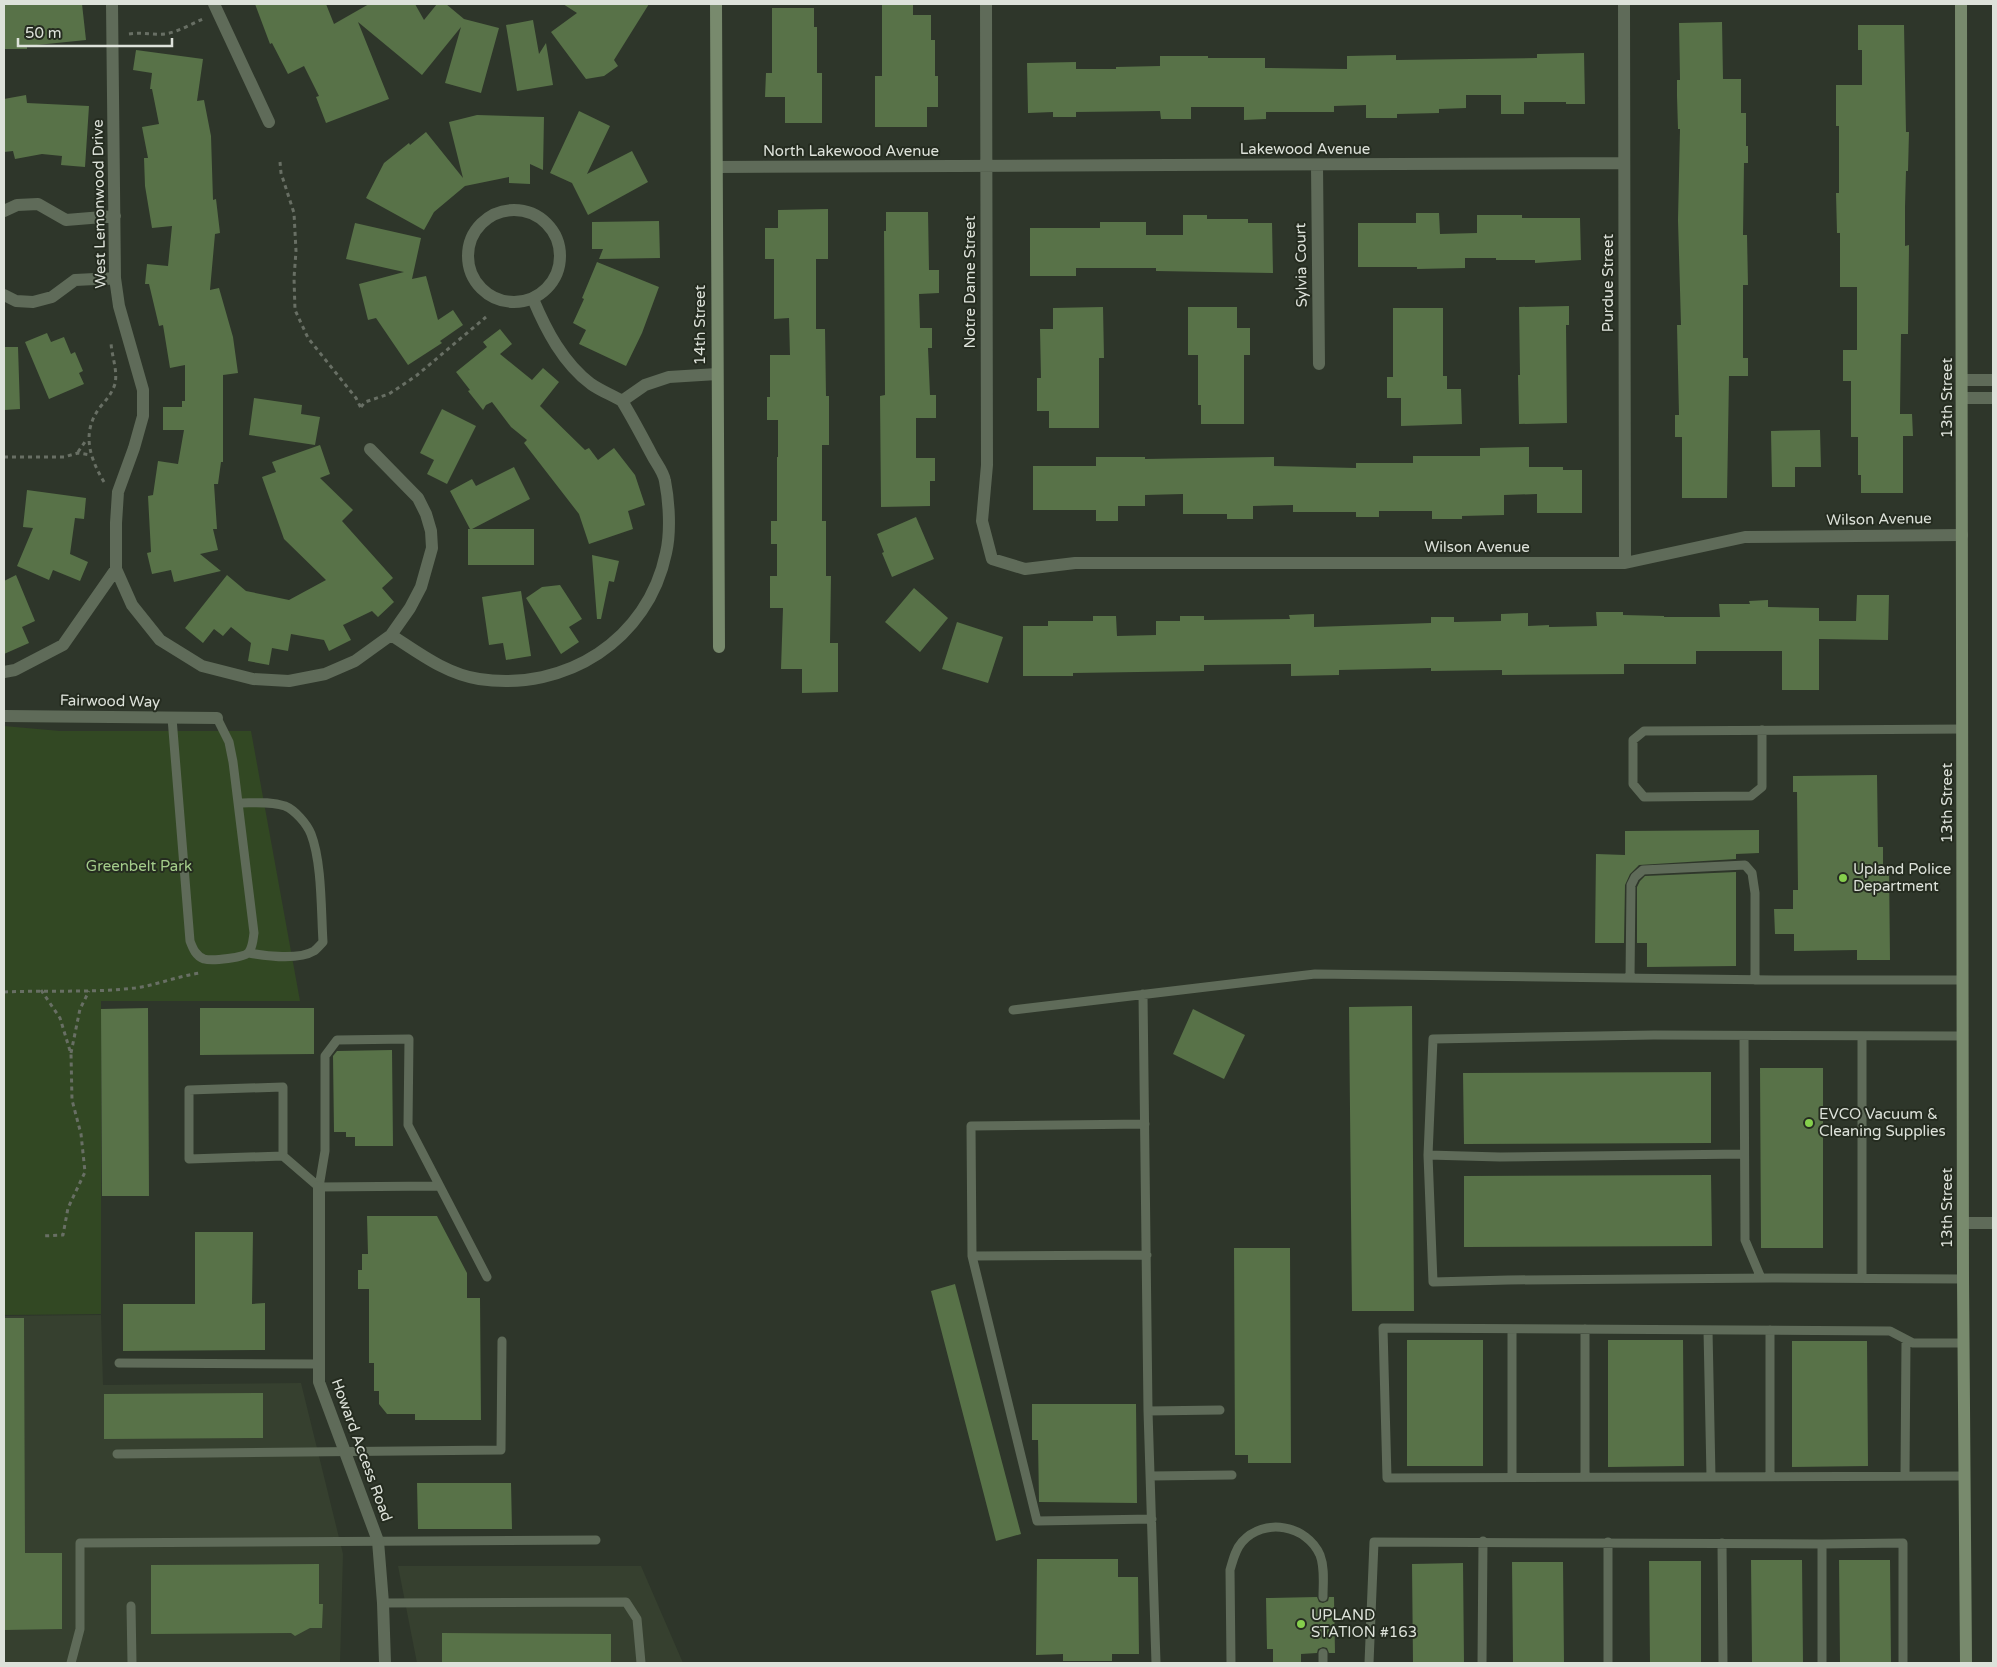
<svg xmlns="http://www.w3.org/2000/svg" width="1997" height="1667" font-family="'Varela Round',sans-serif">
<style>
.built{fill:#36402f}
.green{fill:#324823}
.building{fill:#587248}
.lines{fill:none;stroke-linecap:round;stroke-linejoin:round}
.path{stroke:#686f64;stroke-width:3;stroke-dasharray:4 4;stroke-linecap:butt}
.lane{stroke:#5f6b59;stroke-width:9}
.street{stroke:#5f6b59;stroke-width:12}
.secondary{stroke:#788a6d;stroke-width:12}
.poi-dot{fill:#85cf4c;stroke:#252c20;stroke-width:2}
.labels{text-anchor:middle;stroke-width:4;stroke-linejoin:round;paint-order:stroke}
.street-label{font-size:15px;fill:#dde2da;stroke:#252c20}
.park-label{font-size:15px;fill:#a4cd8b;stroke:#252c20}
.poi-label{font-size:15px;fill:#dde2da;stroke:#252c20;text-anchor:start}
</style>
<rect width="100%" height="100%" fill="#2e362a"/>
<!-- built -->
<path class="built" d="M101 1315 103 1385 301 1383 343 1554 340 1663H4V1316Z
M398 1566H641L683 1663H417Z"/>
<!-- green -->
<path class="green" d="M4 726 60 731H251L300 1001H101V1314L4 1315Z"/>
<!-- building -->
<path class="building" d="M4 4H82L86 40 27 46V49H4Z
M255 4H326L334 24 369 4H415L424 20 437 4H446L464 19 499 28 481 93 445 83 461 27 422 75 358 22 389 99 326 123 316 97 319 96 304 66 288 74 272 43 270 44Z
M563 4H649L614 60 618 66 604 76 586 79 551 32 577 13Z
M882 4H913V15H931V40H935V76H938V107H927V127H875V76H882Z
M772 8H814V27H817V73H822V123H785V97H765L766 73H772Z
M533 20 539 54 546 43 553 85 517 91 506 25Z
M1722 22 1723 79H1741V113H1746V146H1748V163H1744L1743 235H1747L1748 285H1743V358H1748V376H1729L1727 498H1682V437H1675V415H1679L1677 325H1681L1678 220 1680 129H1678L1677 96V80H1680L1679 23Z
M1858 25H1904L1906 132H1909L1908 171H1906L1905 207V246L1909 245 1908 334H1901L1900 414H1912L1913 436H1903V493H1861V475H1858V437H1851V381H1843V350H1857V287H1840V233H1837L1836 193H1839V126H1836V85H1862V50H1858Z
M136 50 203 59 197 101 204 100 211 136 213 200 216 199 220 233 215 234 210 290 219 288 233 337 238 373 223 375V462H221L218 484H214L217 529H213L218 550 200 554 221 571 174 582 171 570 152 574 147 553 151 552 148 496 153 495 158 461 178 464 184 430H163V407H182V401H185V365L170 368 163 325 159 326 149 284H145L147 264 168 266 172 226 152 228 145 186 144 158H148L142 127 159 124 152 89H150L152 73 133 70Z
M1584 53 1585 104H1566V102H1524V114H1501V95H1466V108L1439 109V113L1397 114V118H1366V105L1334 106V112H1266V119L1244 120V107H1191V119H1161L1160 111 1076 112V117H1053V112L1028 113 1027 63 1076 62V69H1116V67L1160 66V56H1208V58H1265V68L1347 69V56L1396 55V60L1537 58V54Z
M26 95 27 103 89 106 85 167 61 165 62 156 42 154 15 159 13 151 4 152V99Z
M579 111 610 126 587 174 632 151 648 182 588 215 572 183 550 173Z
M477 115 544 117 543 170 530 164V184L509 183V177L465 186 434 212 424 230 366 198 384 163 409 143 410 145 426 132 463 178 449 122Z
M828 209V259H816V329H825L826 396H829V445H822V521H826V576H831L830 643H838V692L802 693V669H781L783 608H770V576H777V544H771V521H777V457H778V420H767V397H770V355H790L789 318 774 319V259H765V228H778V210Z
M886 212H928L929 270H939V293L919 294 920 328H932V348H928L930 395H936V418H916V458H935V481H930V506L881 507 880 396 885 395 884 231H886Z
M1416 213H1439L1440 234 1477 233V215H1522V218H1580L1581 260 1535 263V260H1496V258H1465V268L1417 269V267H1358V223H1416Z
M1183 215H1207V219H1248V223H1272L1273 273 1156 271V268H1076V276H1030V228H1100V222H1146V235H1183Z
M659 221 660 258 599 259 603 249H592V222Z
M355 223 421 238 412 279 426 276 438 320 453 310 463 325 440 341 442 343 408 365 376 318 368 320 359 284 404 272 346 259Z
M597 262 659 287 642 333 626 366 579 344 586 330 573 323 584 299 582 298Z
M1569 306V325H1566L1567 423 1519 424 1518 375H1520L1519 307Z
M1103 307 1104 358H1099V428H1049V411H1037V378H1041L1040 329H1053V308Z
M1188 307H1237V328H1250V355H1244V424H1201V405H1198V355H1188Z
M1393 308H1443V376H1447V389H1461L1462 424 1401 426V398H1387V377H1393Z
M500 329 512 344 500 354 532 380 543 368 559 382 540 406 585 450 589 448 598 460 614 448 635 475 645 505 628 511 633 529 589 544 579 514 524 443 527 440 511 427 492 402 486 405 483 410 468 391 470 390 456 372 487 347 483 342Z
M47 333 51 342 64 337 71 354 75 352 83 371 79 373 84 384 49 399 25 342Z
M4 347H18L20 409 4 410Z
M254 398 302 405 301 414 320 417 315 445 249 435Z
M442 409 476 426 447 484 427 474 434 460 420 453Z
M1820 430 1821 467H1795V487H1772L1771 431Z
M320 445 330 474 320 478 353 510 342 521 393 578 382 588 394 602 378 617 372 611 343 625 351 640 329 651 324 640 291 634 288 651 272 648 269 665 248 661 251 643 231 627 223 636 214 629 203 643 185 628 227 575 246 591 289 600 326 580 284 539 262 477 276 472 272 462Z
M1529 447V467H1563V470H1582V513H1537V494L1504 495V515L1462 516V519H1432V511H1379V517H1356V512H1293V505L1253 506V519H1227V514H1183V494L1145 495V506H1118V521H1096V510H1033V466H1096V457H1145V459L1274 457V466L1356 468V463H1413V456H1480V448Z
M514 467 530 499 472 529H534V565H468V529H470L450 491 472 479 476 486Z
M27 490 86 498 84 519 75 518 70 554 88 562 80 581 53 570 49 580 17 566 33 528 23 527Z
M916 517 934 559 892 577 882 553 884 552 877 534Z
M592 555 619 561 614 582 609 581 601 619H597Z
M16 575 35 621 22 627 29 643 4 654V581Z
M560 585 582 619 569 627 579 642 561 654 526 598 542 587Z
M914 588 948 618 920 652 885 622Z
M521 591 531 656 506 660 503 643 489 645 482 597Z
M1857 595H1889L1888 640 1819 639V690H1782V651H1696V664H1624V674L1502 675V670L1431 671V668L1339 670V675L1291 676V664L1204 665V671L1073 673V676H1023V626H1048V621H1093V616H1116L1117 636 1156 635V621H1180V616H1204V620L1290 619 1289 615 1314 614V627L1431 623V617H1454V622L1501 621V614L1528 613V626L1549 625V627L1597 626 1596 612H1623V615L1664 616V617H1720L1719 604H1750L1749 601 1768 600V607L1819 608V621H1856Z
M957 622 1003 637 988 683 942 669Z
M1877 775 1878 847H1883V866H1889L1890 960H1857V950L1794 951V934H1775L1774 909H1793V890H1798L1797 792H1793V776Z
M1759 830V853L1736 854V859L1639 865 1630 874 1625 885 1624 943H1595L1596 854 1625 855V831Z
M1736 872V966L1647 967V943H1637V887L1640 881 1645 876Z
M1412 1006 1414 1311H1352L1349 1007Z
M148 1008 149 1196H102L101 1009Z
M200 1008H314V1054L200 1055Z
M1193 1009 1245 1035 1224 1079 1173 1054Z
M392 1050 393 1146H355V1137H346V1132H334L333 1056 337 1051Z
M1760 1068H1823V1248H1761Z
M1711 1072V1143L1464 1144 1463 1073Z
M1711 1175 1712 1246 1464 1247V1176Z
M367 1216H437L467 1273V1298H480L481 1420H415V1414H387L379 1404V1391H374V1363H369V1289H358V1270H362V1254H368Z
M195 1232H253L252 1304 265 1303V1350L123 1351V1304H195Z
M1234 1248H1290L1291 1463H1248V1455H1235Z
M955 1284 1021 1534 996 1541 931 1291Z
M4 1318H24L25 1553H62V1629L4 1630Z
M1407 1340H1483V1466H1407Z
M1608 1340H1683L1684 1466 1608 1467Z
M1792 1341H1867L1868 1466 1792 1467Z
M263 1393V1438L104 1439V1394Z
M1032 1404H1136L1137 1503 1039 1502 1038 1440H1032Z
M417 1483H511L512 1529H418Z
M1037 1559H1118V1577H1138L1139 1654H1112V1661H1063V1654L1036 1655Z
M1751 1560H1802L1803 1663H1752Z
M1839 1560H1890L1891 1663H1840Z
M1649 1561H1701V1663H1650Z
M1512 1562H1563L1564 1663H1513Z
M1463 1563 1464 1663H1413L1412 1564Z
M319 1564V1604H323L322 1628H310L295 1636 291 1633 151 1634V1565Z
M1317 1597 1319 1602 1323 1603 1328 1601 1329 1597H1334L1335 1653H1329L1327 1648 1323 1647 1318 1649 1317 1653 1301 1654V1662H1273V1649H1267L1266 1598Z
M442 1633 611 1634V1663H442Z"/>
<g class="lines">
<!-- path -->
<path class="path" d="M129 34C141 32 153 35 165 34 178 32 191 24 203 19
M280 162 281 173 294 213 296 251 294 278 295 310 308 338 356 398 361 408
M361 407 365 402 389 394 416 376 486 317
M78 452 87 439
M4 457H64L78 453 91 455
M104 482C89 457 81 431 101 406 107 399 112 393 115 384 118 369 111 355 111 341
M41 990 60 1018 71 1054 72 1100 81 1134 85 1172 68 1208 63 1235 42 1236
M4 992C48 990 92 993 135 988 157 985 178 976 200 973
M71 1053 80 1009 89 991"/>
<!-- lane -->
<path class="lane" d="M172 718 190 941C193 949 196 956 204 959 212 961 245 958 249 952 253 946 253 939 254 933L233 762 229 742 217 718
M1762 730V787L1751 796 1644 797 1633 784V740L1644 731 1963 729
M238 803C254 803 270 801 285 806 295 810 307 824 311 834 322 862 321 911 323 942 320 945 317 949 314 951 299 960 266 956 249 953
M1630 978 1631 885 1635 877 1643 870 1745 865 1752 873 1755 893V980
M1143 994 1148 1411 1156 1663
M1013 1010 1315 974 1774 980H1963
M1744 1036 1745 1240 1761 1278
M1963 1036 1654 1035 1433 1039 1428 1155 1433 1282 1508 1280 1772 1278 1963 1279
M1862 1037V1278
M1428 1155 1500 1157 1744 1154
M283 1156 189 1159V1090L283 1087V1156L319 1187 439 1186
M319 1187 325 1151V1056L337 1040 409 1039 408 1125 487 1277
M1147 1255 972 1256 1037 1521 1152 1519
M972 1256 971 1126 1145 1124
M1512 1329V1477
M1585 1329V1477
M1708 1330 1711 1477
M1964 1343H1913L1890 1331 1383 1328 1387 1478 1965 1476
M119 1363 319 1364
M1148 1411 1220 1410
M117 1454 501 1450 502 1341
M1150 1476 1232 1475
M1905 1476 1906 1340
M1770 1477V1330
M1722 1543 1723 1663
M1822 1544 1903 1543V1663
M383 1603 626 1602 637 1619 641 1663
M131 1606 132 1663
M1323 1653V1663
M71 1663 80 1629V1543L596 1540
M1231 1663 1230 1570C1233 1560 1235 1550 1242 1542 1264 1517 1307 1525 1320 1555 1325 1568 1323 1583 1323 1597
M1369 1663 1374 1542 1822 1544V1663
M1482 1663 1483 1541
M1608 1663V1542"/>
<!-- street -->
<path class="street" d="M112 4 115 278 119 306 143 390V416L134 448 118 492 116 523V569L132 605 160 640 202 666 253 679 289 681 325 674 355 661 391 635 410 608 421 587 432 548 431 531 426 514 418 498 370 449
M214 4 269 122
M986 4 987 465 982 521 992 559 1025 569 1075 563H1625L1745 537 1962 535
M1624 4 1625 563
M1317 166 1319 364
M717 167 1624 163
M468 256a46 46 0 1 1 92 0a46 46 0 1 1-92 0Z
M4 211 17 205 38 204 66 220 115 216
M4 295 16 301 33 302 52 297 75 280 115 278
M533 299C546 330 563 363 591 384 601 391 612 395 622 401
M1963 380H1993
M1963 398H1993
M622 401 645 385 669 377 717 374
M391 635C419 653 446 674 479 679 566 692 648 640 666 553 671 532 669 501 665 481 664 473 657 464 653 457 643 438 633 419 622 401
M4 672 15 670 63 645 116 569
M4 716 217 718
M319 1187V1382L378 1541 383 1603 385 1663
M1963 1223H1993"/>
<!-- secondary -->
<path class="secondary" d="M716 4 719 647
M1961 4 1963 1279 1966 1663"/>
</g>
<!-- markers -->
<g class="poi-dot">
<circle cx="1843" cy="878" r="5"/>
<circle cx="1809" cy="1123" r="5"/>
<circle cx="1301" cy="1624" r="5"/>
</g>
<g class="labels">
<!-- street labels -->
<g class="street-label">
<text x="1305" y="154">Lakewood Avenue</text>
<text x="851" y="156">North Lakewood Avenue</text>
<text transform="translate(99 204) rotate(-91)" y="5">West Lemonwood Drive</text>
<text transform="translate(1301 265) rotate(-91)" y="5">Sylvia Court</text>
<text transform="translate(970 282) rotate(-90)" y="5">Notre Dame Street</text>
<text transform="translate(1608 283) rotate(-90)" y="5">Purdue Street</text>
<text transform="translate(700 325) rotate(-90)" y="5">14th Street</text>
<text transform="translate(1947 398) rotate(-90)" y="5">13th Street</text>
<text transform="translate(1879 519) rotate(-1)" y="5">Wilson Avenue</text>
<text x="1477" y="552">Wilson Avenue</text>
<text transform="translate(110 701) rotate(1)" y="5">Fairwood Way</text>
<text transform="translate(1947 803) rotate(-90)" y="5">13th Street</text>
<text transform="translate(1947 1208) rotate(-90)" y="5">13th Street</text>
<text transform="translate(362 1450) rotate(70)" y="5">Howard Access Road</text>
</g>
<!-- park labels -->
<g class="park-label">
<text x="139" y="871">Greenbelt Park</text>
</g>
<!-- poi labels -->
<g class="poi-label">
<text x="1853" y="874">Upland Police<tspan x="1853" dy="17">Department</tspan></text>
<text x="1819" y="1119">EVCO Vacuum &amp;<tspan x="1819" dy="17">Cleaning Supplies</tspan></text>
<text x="1311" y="1620">UPLAND<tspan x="1311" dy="17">STATION #163</tspan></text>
</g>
</g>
<!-- border -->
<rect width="1997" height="1667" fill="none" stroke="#dde2da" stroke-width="10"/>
<!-- scale -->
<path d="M18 38v8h154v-8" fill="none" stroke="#dde2da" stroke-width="2.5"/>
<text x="25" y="38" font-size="15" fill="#dde2da" stroke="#252c20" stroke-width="4" paint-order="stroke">50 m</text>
</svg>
